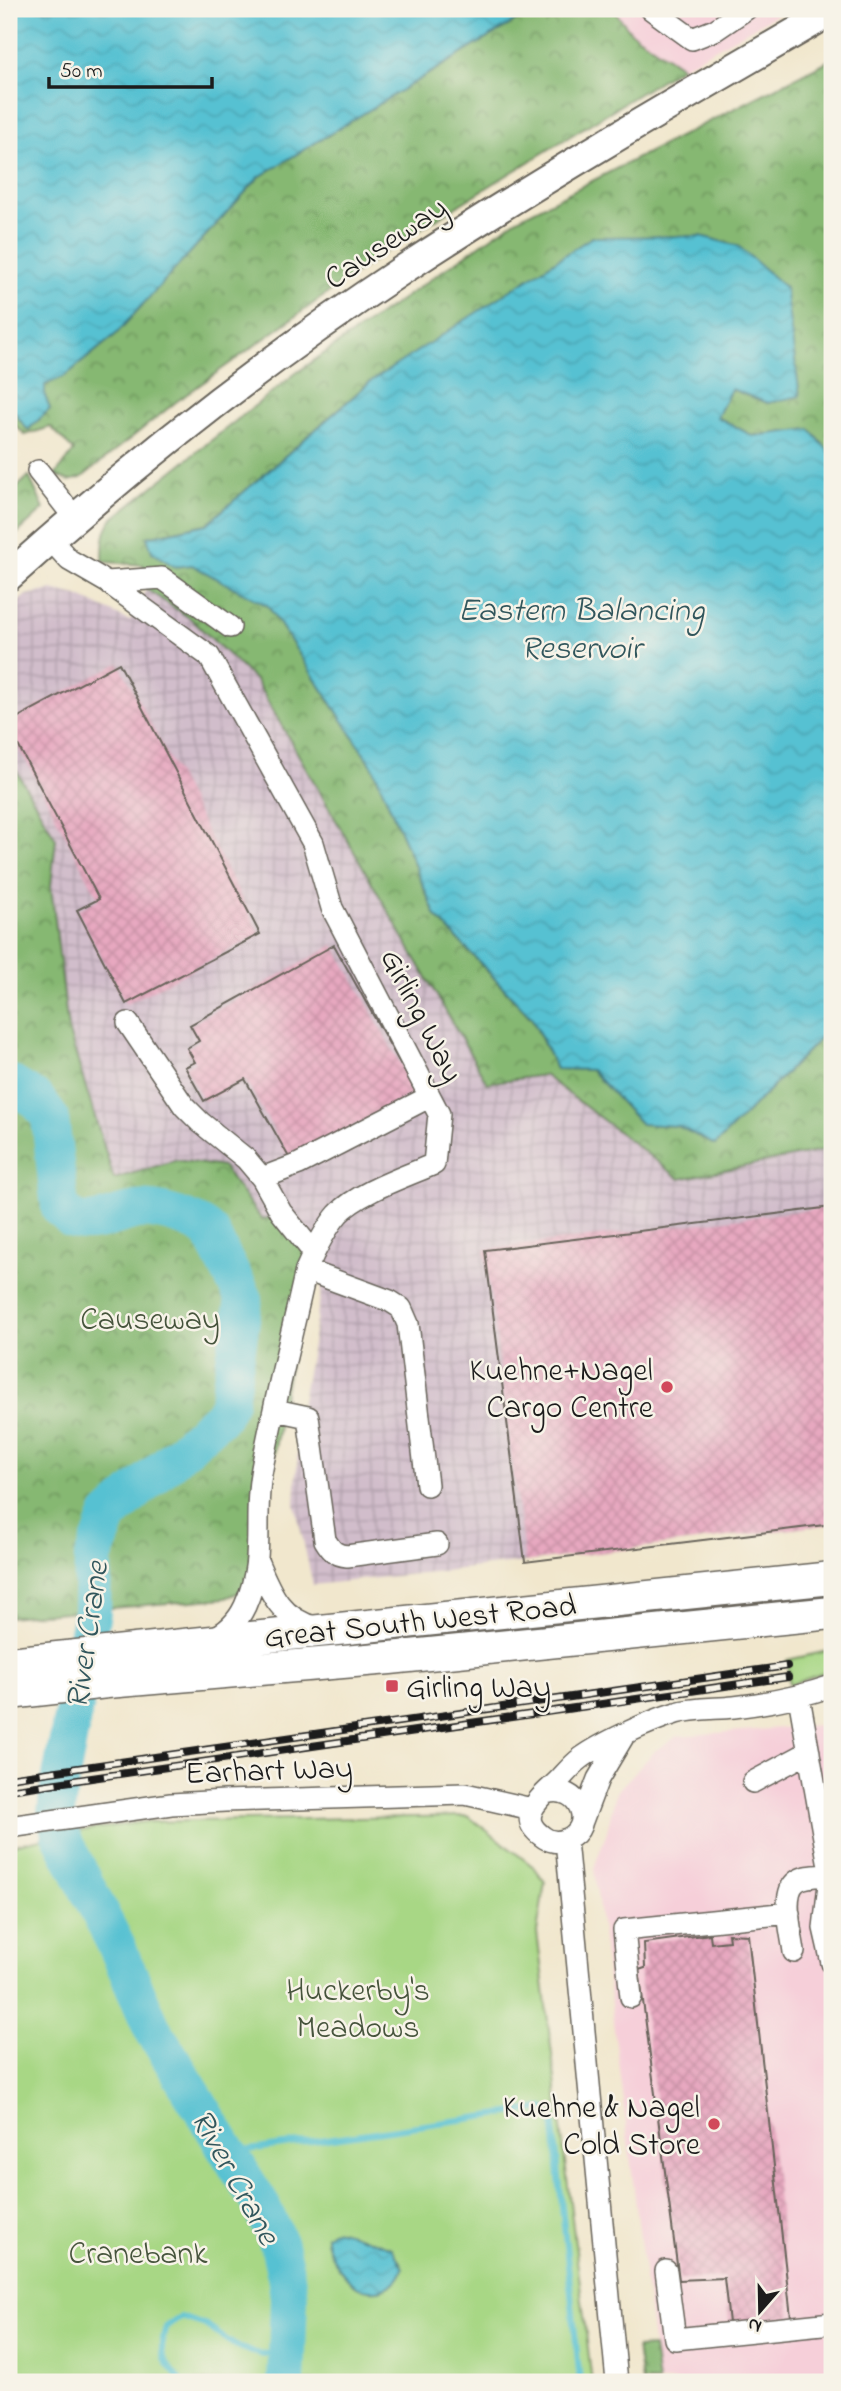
<svg xmlns="http://www.w3.org/2000/svg" width="841" height="2391" font-family="'Indie Flower',sans-serif">
<style>
.built{fill:#f6cfd9}
.industrial{fill:url(#industrial-grid)}
.grass{fill:url(#grass-tufts);stroke:#627a50;stroke-width:2}
.forest{fill:url(#forest-crowns);stroke:#516a47;stroke-width:2}
.park{fill:#a8d785;stroke:#627a50;stroke-width:2}
.water{fill:url(#water-waves);stroke:#3a6e77;stroke-width:2}
.lines{fill:none;stroke-linecap:round;stroke-linejoin:round}
.stream{stroke:#57c1d2;stroke-width:6}
.river{stroke:#57c1d2;stroke-width:38}
.building{fill:url(#building-cross-hatch)}
.minor-casing{stroke:#67635a;stroke-width:24}
.major-casing{stroke:#67635a;stroke-width:32}
.highway-casing{stroke:#67635a;stroke-width:35}
.minor{stroke:#fff;stroke-width:21}
.major{stroke:#fff;stroke-width:28}
.highway{stroke:#fff;stroke-width:32}
.rail-casing{stroke:#1c1c1c;stroke-width:8}
.rail{stroke:#f7f3e8;stroke-width:5;stroke-dasharray:16;stroke-linecap:butt}
.poi-dot{fill:#d1495b;stroke:#f7f3e8;stroke-width:2.5}
.labels{text-anchor:middle;stroke-width:5;stroke-linejoin:round;paint-order:stroke}
.street-label{font-size:32px;fill:#1c1c1c;stroke:#f7f3e8}
.park-label{font-size:32px;fill:#46543c;stroke:#f7f3e8}
.poi-label{font-size:32px;fill:#1c1c1c;stroke:#f7f3e8;text-anchor:end}
.water-label{font-size:33px;font-style:italic;fill:#31565c;stroke:#f7f3e8}
</style>
<defs>
<pattern id="industrial-grid" width="8" height="8" patternUnits="userSpaceOnUse" patternTransform="scale(1.75)"><rect width="8" height="8" fill="#d1bdcb"/><path d="M0 4h8M4 0v8" fill="none" stroke="#b3a2ae"/></pattern>
<pattern id="grass-tufts" width="24" height="20" patternUnits="userSpaceOnUse" patternTransform="scale(1.75)"><rect width="24" height="20" fill="#a8d785"/><path d="M3 7l-1-3M5 7V3M7 7l1-3M15 17l-1-3M17 17v-4M19 17l1-3" fill="none" stroke="#90b872"/></pattern>
<pattern id="forest-crowns" width="20" height="18" patternUnits="userSpaceOnUse" patternTransform="scale(1.75)"><rect width="20" height="18" fill="#86b872"/><path d="M2 6a3 3 0 1 1 6 0M12 15a3 3 0 1 1 6 0" fill="none" stroke="#6d955d"/></pattern>
<pattern id="water-waves" width="16" height="10" patternUnits="userSpaceOnUse" patternTransform="scale(1.75)"><rect width="16" height="10" fill="#57c1d2"/><path d="M0 5q4-4 8 0t8 0" fill="none" stroke="#4ba5b4"/></pattern>
<pattern id="building-cross-hatch" width="8" height="8" patternUnits="userSpaceOnUse" patternTransform="scale(1.75)"><rect width="8" height="8" fill="#e7a8c0"/><path d="M0 0l8 8M0 8l8-8" fill="none" stroke="#c690a4"/></pattern>
</defs>
<rect width="100%" height="100%" fill="#f7f3e8"/>
<filter id="ink" filterUnits="userSpaceOnUse"><feTurbulence type="fractalNoise" baseFrequency=".0143" numOctaves="2"/><feDisplacementMap in="SourceGraphic" scale="14" xChannelSelector="R" yChannelSelector="G"/><feConvolveMatrix kernelMatrix="1 2 1 2 8 2 1 2 1" color-interpolation-filters="sRGB"/></filter>
<filter id="wash" filterUnits="userSpaceOnUse"><feTurbulence type="fractalNoise" baseFrequency=".00686" numOctaves="4" result="noise"/><feDisplacementMap in="SourceGraphic" scale="28" xChannelSelector="R" yChannelSelector="G"/><feGaussianBlur stdDeviation="1.57" result="paint"/><feColorMatrix in="noise" values="0 0 0 0 0 0 0 0 0 0 0 0 0 0 0 0 0 1.4 0 .05"/><feComposite in="paint" operator="in"/></filter>
<g filter="url(#wash)">
<rect width="100%" height="100%" fill="#f1e7cd"/>
<!-- built -->
<path class="built" d="M613 9H787L682 67 631 32Z
M832 1724V2382H658L594 1868 607 1831 616 1792 656 1750 678 1736Z"/>
<!-- industrial -->
<path class="industrial" d="M146 589 191 619 256 680 487 1083 544 1075 680 1179 832 1149V1524L525 1562 313 1585 295 1504 300 1412 324 1276 262 1221 223 1167 177 1160 114 1180 68 1029 51 886 56 839 9 758V610L26 595 52 590 78 596 130 621Z"/>
<!-- grass -->
<path class="grass" d="M832 1650V1670L789 1685 787 1660Z"/>
<!-- forest -->
<path class="forest" d="M520 9H613L631 32 682 67 399 242 176 402 81 478 69 481 55 475 74 451 51 427 25 435 9 419V406L28 430 50 409 45 396V385L65 376 115 335 259 177 517 20Z
M832 59V455L810 429 753 436 717 417 731 389 768 403 785 286 370 382 207 524 147 537 268 606 373 767 436 916 532 1019 556 1069 591 1070 641 1124 678 1126 715 1145 832 1026V1149L680 1179 544 1075 487 1083 256 681 191 619 146 589 144 565 106 562 103 560C103 545 103 531 112 519L296 373 517 219Z
M29 476 44 509 9 541V495Z
M9 758 56 839 51 886 68 1029 114 1179 177 1160 223 1167 262 1220 281 1212 314 1253 306 1270 251 1587 226 1598 9 1617Z
M653 2347 658 2382H642L637 2348Z"/>
<!-- park -->
<path class="park" d="M468 1816 535 1868 545 1882 537 1932 592 2382H9V1846L71 1832 143 1822Z"/>
<!-- water -->
<path class="water" d="M9 9H520L517 20 259 177 115 335 65 376 45 385V396L50 409 28 430 9 406Z
M701 236 738 246 785 287 800 396 768 403 731 389 717 417 753 436 810 429 832 455V1026L715 1145 678 1126 641 1124 591 1070 556 1069 532 1018 436 916 373 767 268 606 192 565 175 567 152 552 147 537 207 524 370 382 592 237Z
M333 2230C353 2232 372 2242 392 2248L403 2268C398 2289 373 2296 355 2285 344 2279 324 2248 326 2235Z"/>
<g class="lines">
<!-- stream -->
<path class="stream" d="M228 2153 544 2108 553 2119 580 2382
M182 2382C163 2358 157 2358 166 2327L181 2317 205 2325 237 2347 263 2355 287 2350"/>
<!-- river -->
<path class="river" d="M9 1083 37 1100 50 1118 60 1208C63 1211 68 1216 72 1219 91 1228 118 1214 137 1210 156 1207 197 1220 210 1232L244 1299 229 1401 222 1415 109 1516 93 1558 92 1612 58 1793 56 1814 60 1834 118 1949 152 2028 262 2207 279 2245 286 2276 289 2298 286 2382"/>
</g>
<g id="blocks">
<!-- building -->
<path class="building" d="M119 663 260 934 126 1004 77 910 99 899 9 728V722Z
M334 945 416 1092 291 1161 245 1079 204 1101 185 1067 195 1062 187 1048 199 1041 190 1025Z
M832 1207V1524L525 1562 485 1250Z
M710 1934 711 1943 729 1941 728 1934 748 1935 791 2317 729 2323 724 2278 679 2280 639 1970 645 1968 644 1943Z"/>
</g>
</g>
<g filter="url(#ink)">
<use href="#blocks" fill-opacity="0" stroke="#67635a" stroke-width="2"/>
<g class="lines">
<!-- minor casing -->
<g class="minor-casing">
<path id="minor" d="M651 9 692 39 715 30 746 9
M38 471 74 517
M50 539 69 560 107 582 209 656 313 843 332 908 439 1114 434 1164C407 1176 358 1192 338 1214 325 1229 314 1252 306 1270 291 1338 273 1406 261 1474 253 1521 266 1559 245 1606 238 1621 226 1633 211 1639
M107 582 162 578 230 627
M128 1023 184 1106 200 1122 246 1159 262 1178 281 1212 314 1253
M262 1178 299 1164 429 1097
M306 1270 390 1301 401 1308 408 1324 427 1485
M275 1410 308 1417 325 1540C331 1550 335 1555 347 1556L437 1544
M258 1563C271 1594 281 1619 317 1628
M799 1697 832 1883
M753 1782 809 1752
M546 1793C580 1783 596 1827 567 1839 558 1843 549 1842 542 1836 514 1816 543 1796 558 1781 565 1774 572 1765 580 1759 601 1743 650 1721 676 1713 694 1708 715 1709 734 1707 768 1703 800 1697 832 1686
M582 1821 598 1779 623 1737
M9 1827 171 1804 225 1801 465 1794 532 1809
M566 1840 617 2382
M830 1875 824 1928 832 1963
M794 1952C792 1934 780 1893 797 1881 805 1875 820 1876 830 1875
M631 1997 624 1930 789 1913
M666 2271 675 2339 832 2323"/>
</g>
<!-- major casing -->
<g class="major-casing">
<path id="major" d="M9 576C132 465 263 362 401 271 541 179 687 95 832 11"/>
</g>
<!-- highway casing -->
<g class="highway-casing">
<path id="highway" d="M9 1663 832 1578
M9 1693 107 1682 390 1658 832 1613"/>
</g>
<!-- minor -->
<use href="#minor" class="minor"/>
<!-- major -->
<use href="#major" class="major"/>
<!-- highway -->
<use href="#highway" class="highway"/>
<!-- rail casing -->
<g class="rail-casing">
<path id="rail" d="M9 1778 787 1666
M9 1790 788 1677"/>
</g>
<!-- rail -->
<use href="#rail" class="rail"/>
</g>
</g>
<!-- markers -->
<g class="poi-dot">
<circle cx="667" cy="1387" r="7"/>
<rect x="385" y="1679" width="14" height="14" rx="3.5"/>
<circle cx="714" cy="2124" r="7"/>
</g>
<g class="labels">
<!-- street labels -->
<g class="street-label">
<text transform="translate(385 242) rotate(-34)" y="11">Causeway</text>
<text transform="translate(423 1015) rotate(63)" y="11">Girling Way</text>
<text transform="translate(420 1620) rotate(-6)" y="11">Great South West Road</text>
<text transform="translate(269 1769) rotate(-2)" y="11">Earhart Way</text>
</g>
<!-- park labels -->
<g class="park-label">
<text x="150" y="1329">Causeway</text>
<text x="358" y="2000">Huckerby's<tspan x="358" dy="37">Meadows</tspan></text>
<text x="138" y="2263">Cranebank</text>
</g>
<!-- poi labels -->
<g class="poi-label">
<text x="653" y="1380">Kuehne+Nagel<tspan x="653" dy="37">Cargo Centre</tspan></text>
<text x="406" y="1697" text-anchor="start">Girling Way</text>
<text x="700" y="2117">Kuehne &amp; Nagel<tspan x="700" dy="37">Cold Store</tspan></text>
</g>
<!-- water labels -->
<g class="water-label">
<text x="581" y="620">Eastern Balancing<tspan x="581" dy="38">Reservoir</tspan></text>
<text transform="translate(85 1635) rotate(-82)" y="12">River Crane</text>
<text transform="translate(237 2176) rotate(61)" y="12">River Crane</text>
</g>
</g>
<!-- margin -->
<rect width="841" height="2391" fill="none" stroke="#f7f3e8" stroke-width="35"/>
<!-- north arrow -->
<g transform="translate(760 2311) rotate(200)" stroke="#f7f3e8" stroke-width="5" paint-order="stroke">
<path d="M0-5L12 26L0 18L-12 26Z" fill="#1c1c1c"/>
<text y="-10" font-size="19" font-weight="bold" text-anchor="middle" fill="#1c1c1c">N</text>
</g>
<!-- scale -->
<path d="M49 77v10h163v-10" fill="none" stroke="#1c1c1c" stroke-width="3.5"/>
<text x="60" y="77" font-size="21" fill="#1c1c1c" stroke="#f7f3e8" stroke-width="5" paint-order="stroke">50 m</text>
</svg>
